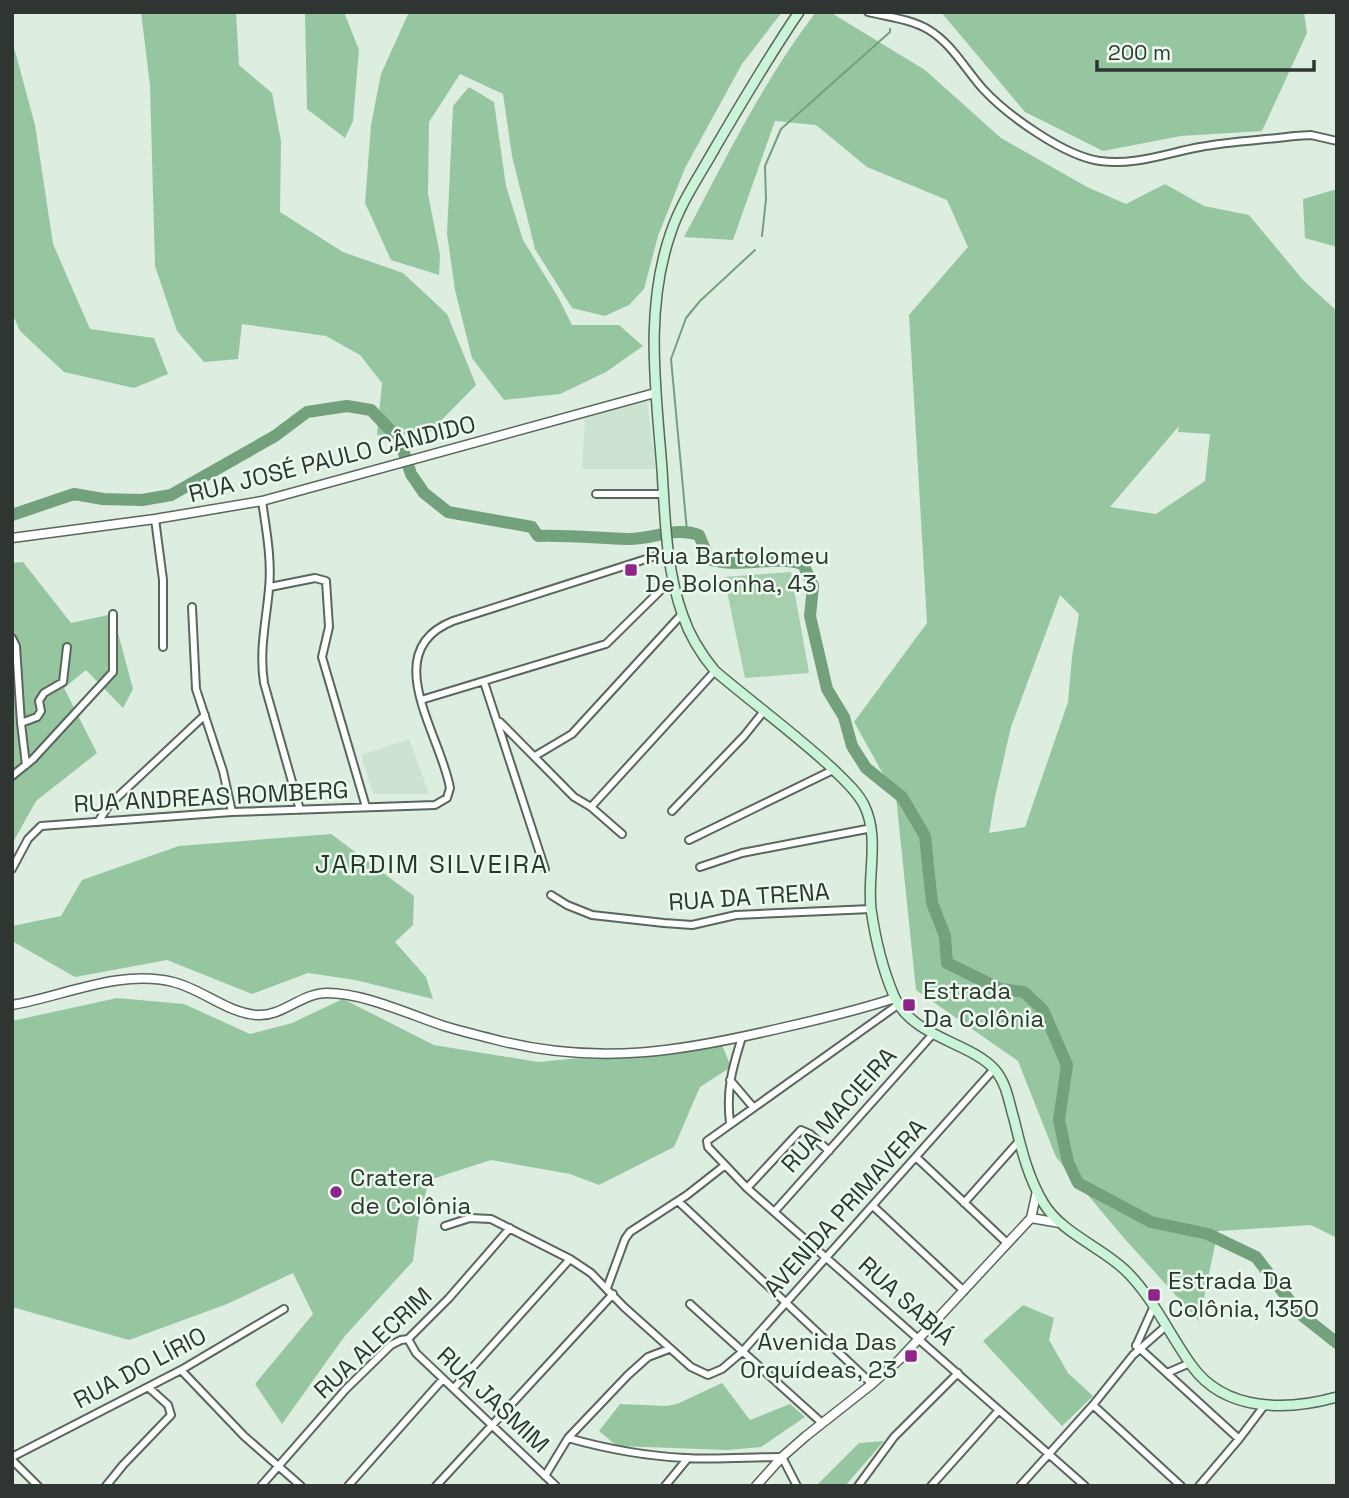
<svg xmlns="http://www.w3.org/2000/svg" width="1349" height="1498" font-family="'Space Grotesk',sans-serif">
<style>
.built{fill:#cde3d1}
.green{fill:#a6cfae}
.forest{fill:#96c6a0;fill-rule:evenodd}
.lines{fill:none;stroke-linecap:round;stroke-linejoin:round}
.stream{stroke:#72a17c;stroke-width:2}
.river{stroke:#72a17c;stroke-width:12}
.minor-casing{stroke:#59675c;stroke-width:10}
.tertiary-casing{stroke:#59675c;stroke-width:11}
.secondary-casing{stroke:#59675c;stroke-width:12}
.minor{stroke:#fff;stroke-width:6}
.tertiary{stroke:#fff;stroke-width:8}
.secondary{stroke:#caf4d8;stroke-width:9}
.poi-dot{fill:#902589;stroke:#eafbed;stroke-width:2.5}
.labels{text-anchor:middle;stroke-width:5;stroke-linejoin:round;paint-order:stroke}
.street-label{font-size:24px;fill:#2f3530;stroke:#eafbed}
.poi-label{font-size:24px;fill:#2f3530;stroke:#eafbed;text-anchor:start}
.neighbourhood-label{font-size:26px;letter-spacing:2px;fill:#29362c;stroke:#eafbed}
</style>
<rect width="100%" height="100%" fill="#ddede0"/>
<!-- built -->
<path class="built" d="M647 401 656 469H582L585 417Z
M409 739 429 794H373L361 755Z"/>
<!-- green -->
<path class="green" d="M791 572 809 673 745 678 724 577Z"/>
<!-- forest -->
<path class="forest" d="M141 12H236L239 65 272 93 281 141 280 212 343 252 403 273 447 314 476 385 428 434 377 435 382 383 360 355 326 336 242 324 238 359 204 362 177 331 155 266 150 86Z
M344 12 359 50 353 121 345 138 307 109 305 13Z
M409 12H782L742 64 685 168 658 236 644 289 629 305 605 316 572 308 535 249 512 156 503 94 460 74 429 122 428 194 440 255 439 275 391 260 365 203 371 125 381 74Z
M816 12H830L925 70 1001 138 1087 187 1126 204 1165 184 1204 206 1249 215 1303 280 1337 311V1238L1311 1225 1218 1231 1199 1321 1123 1237 1056 1157 1018 1061 916 990 896 797 854 722 927 623 909 315 968 247 947 200 867 167 816 125 775 121 733 240 684 237C725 160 763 81 816 12ZM1179 426 1178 432 1210 434 1205 481 1156 514 1110 507ZM1060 595 1079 614 1072 657 1068 702 1025 827 989 833 995 797 1011 727Z
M941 12H1304L1307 33 1262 131 1181 136 1103 151 1025 112Z
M12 40 35 125 53 244 90 329 154 338 168 374 134 388 64 372 20 331 12 313Z
M469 87 494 102 506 186 523 240 558 297 572 325H619L643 346 606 372 560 394 504 400 472 358 455 290 447 234 453 106Z
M1337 189V247L1305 238 1303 199Z
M23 562 71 623 113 614 133 689 123 708 86 670 64 688 97 753 36 801 12 844V563Z
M331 834 414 896 413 925 395 942 426 977 433 999 355 980 308 973 252 994 167 960 75 977 12 941V926L61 916 82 880 179 846Z
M117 998 184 1004 250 1034 292 1023 343 999 434 1045 538 1062 722 1045 731 1067 700 1087 674 1147 599 1185 570 1174 491 1160 429 1180 418 1223 413 1261 344 1337 282 1424 255 1384 313 1314 293 1273 227 1304 129 1340 12 1307V1021Z
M1023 1305 1054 1318 1049 1340 1068 1373 1093 1396 1062 1426 983 1341Z
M722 1383 750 1420 790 1404 805 1417 761 1447 728 1450 617 1446 599 1431 620 1404 666 1406 677 1404Z
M884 1441 845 1486H816L859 1443Z"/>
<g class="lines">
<!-- stream -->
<path class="stream" d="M762 236 766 199 765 166 781 129 890 32V29
M687 531 671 359 686 318 700 301 755 250"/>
<!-- river -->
<path class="river" d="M12 515 74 494 103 499 142 500 171 495 275 436 307 412 347 406 371 410 394 434 401 444 411 474 424 493 448 512 532 527 538 536C568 535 597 538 627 539 652 540 675 526 699 535L709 559C739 569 772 555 803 564L813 586 810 616 827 689 844 717 852 746 866 768 902 797 925 836 932 903 945 936 947 963 1000 989 1024 992 1043 1010 1067 1065 1059 1120 1068 1162 1078 1183 1151 1222 1208 1234 1256 1257 1299 1313 1337 1343"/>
<!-- minor casing -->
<g class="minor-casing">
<path id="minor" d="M868 12C888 17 911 19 929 30 952 44 965 69 983 89 1007 115 1064 156 1100 161 1134 166 1167 153 1200 147 1231 141 1264 140 1295 136L1311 135 1337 141
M596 494H663
M262 501C266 529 272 560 269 589 266 622 259 650 264 683L300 810
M155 519 163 580V647
M270 587 315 578 326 581 329 627 322 657 366 807
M192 607 196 689 223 771 232 812
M12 638 16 646 21 723 37 717 41 711 39 701 44 693 63 682 67 647
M484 682 545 869
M421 700 606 644 673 578
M500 722 574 797 591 807 622 834
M21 723 26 765
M535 756 572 734 682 614
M12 776 33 759 113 672V614
M591 807 715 671
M672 811 744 736 764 711
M98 822 109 805 205 715
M689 840 833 770
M700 867 742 853 872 828
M12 869 28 839 41 826 232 812 435 805 447 798 450 788C441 735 377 651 453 621L668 552
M551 895 567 905 592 915 664 923 692 925 736 915 871 909
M899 1004 707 1141 708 1147 747 1188 1085 1486
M730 1080 753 1107
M730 1123C726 1090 732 1069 742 1037
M916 1157 1007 1243
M747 1188 801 1130 810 1134 829 1151
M678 1201 872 1384
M964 1203 1019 1141
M873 1206 964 1291
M775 1211 932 1035
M445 1226 470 1218 491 1219 570 1259 591 1273 624 1307 691 1367 708 1375 722 1369 742 1352 994 1069
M607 1288 625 1239 630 1232 687 1195 724 1166
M690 1304 822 1423
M408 1339 416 1353 556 1486
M1136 1345 1239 1439
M1136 1346 1154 1306
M181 1370 244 1436 301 1486
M1167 1373 1190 1363
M454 1388 570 1259
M1093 1405 1181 1486
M568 1438C607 1449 645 1456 685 1458 717 1460 750 1457 782 1457L797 1486
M12 1457 181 1370 284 1309
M12 1460 38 1486
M545 1476 568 1438 628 1375 648 1357 669 1349
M106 1486 123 1465 171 1415 168 1405 148 1387
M261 1486 346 1389 391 1345 401 1340 408 1339 449 1298 510 1228
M348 1486 443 1379
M436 1486 613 1294
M665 1486 688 1458
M858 1486 894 1437 958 1373
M931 1486 999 1410
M1020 1486 1093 1405 1133 1355 1166 1326
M1199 1486 1239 1439 1264 1406"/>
</g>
<!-- tertiary casing -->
<g class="tertiary-casing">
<path id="tertiary" d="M12 538 155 519 262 501 655 393
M12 1005C64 996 120 969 173 982 202 989 227 1013 257 1015 282 1017 301 993 327 993 364 993 408 1014 444 1026 464 1032 485 1037 505 1042 601 1065 683 1051 777 1029 817 1020 856 1011 895 998
M1031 1218 1060 1223
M1031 1218 1037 1191
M756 1486 782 1457 806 1436 872 1384 899 1360 1031 1218"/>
</g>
<!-- secondary casing -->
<g class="secondary-casing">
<path id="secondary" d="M799 12C769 56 742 102 715 148 700 175 681 202 671 232 644 309 656 390 662 469 665 518 666 570 683 616 690 637 701 654 715 671 754 704 795 734 833 769 844 780 857 791 864 805 880 837 867 875 871 909 875 937 883 970 894 996 912 1038 971 1042 995 1070 1007 1084 1009 1103 1014 1119 1021 1148 1028 1178 1044 1204 1062 1233 1101 1247 1125 1270 1153 1297 1169 1334 1192 1366 1225 1412 1287 1411 1337 1397"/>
</g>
<!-- minor -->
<use href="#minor" class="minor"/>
<!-- tertiary -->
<use href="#tertiary" class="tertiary"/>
<!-- secondary -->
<use href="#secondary" class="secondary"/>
</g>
<!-- markers -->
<g class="poi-dot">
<rect x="624" y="563" width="14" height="14" rx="3.5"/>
<rect x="902" y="998" width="14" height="14" rx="3.5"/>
<circle cx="336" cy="1192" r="7"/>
<rect x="1147" y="1288" width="14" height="14" rx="3.5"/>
<rect x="904" y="1349" width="14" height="14" rx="3.5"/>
</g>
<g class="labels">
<!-- street labels -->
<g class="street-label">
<text transform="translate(332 459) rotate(-14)" y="8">RUA JOSÉ PAULO CÂNDIDO</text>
<text transform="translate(211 797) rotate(-3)" y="8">RUA ANDREAS ROMBERG</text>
<text transform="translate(749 897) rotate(-4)" y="8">RUA DA TRENA</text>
<text transform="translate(839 1110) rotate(-48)" y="8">RUA MACIEIRA</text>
<text transform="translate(845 1208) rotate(-48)" y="8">AVENIDA PRIMAVERA</text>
<text transform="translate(906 1301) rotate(42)" y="8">RUA SABIÁ</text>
<text transform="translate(373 1343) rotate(-43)" y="8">RUA ALECRIM</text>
<text transform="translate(140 1368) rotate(-28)" y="8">RUA DO LÍRIO</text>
<text transform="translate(493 1400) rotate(43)" y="8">RUA JASMIM</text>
</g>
<!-- poi labels -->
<g class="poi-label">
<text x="645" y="564">Rua Bartolomeu<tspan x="645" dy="28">De Bolonha, 43</tspan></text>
<text x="923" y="999">Estrada<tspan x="923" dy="28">Da Colônia</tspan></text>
<text x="350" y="1186">Cratera<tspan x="350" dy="28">de Colônia</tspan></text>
<text x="1168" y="1289">Estrada Da<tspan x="1168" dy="28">Colônia, 1350</tspan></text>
<text x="897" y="1350" text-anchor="end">Avenida Das<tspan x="897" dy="28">Orquídeas, 23</tspan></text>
</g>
<!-- neighbourhood labels -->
<g class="neighbourhood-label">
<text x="432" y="873">JARDIM SILVEIRA</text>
</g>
</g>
<!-- border -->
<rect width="1349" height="1498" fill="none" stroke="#2f3530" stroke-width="28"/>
<!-- scale -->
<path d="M1097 60v10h217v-10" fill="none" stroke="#2f3530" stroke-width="3.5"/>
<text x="1108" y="60" font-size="21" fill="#2f3530" stroke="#eafbed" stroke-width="5" paint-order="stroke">200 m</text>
</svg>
